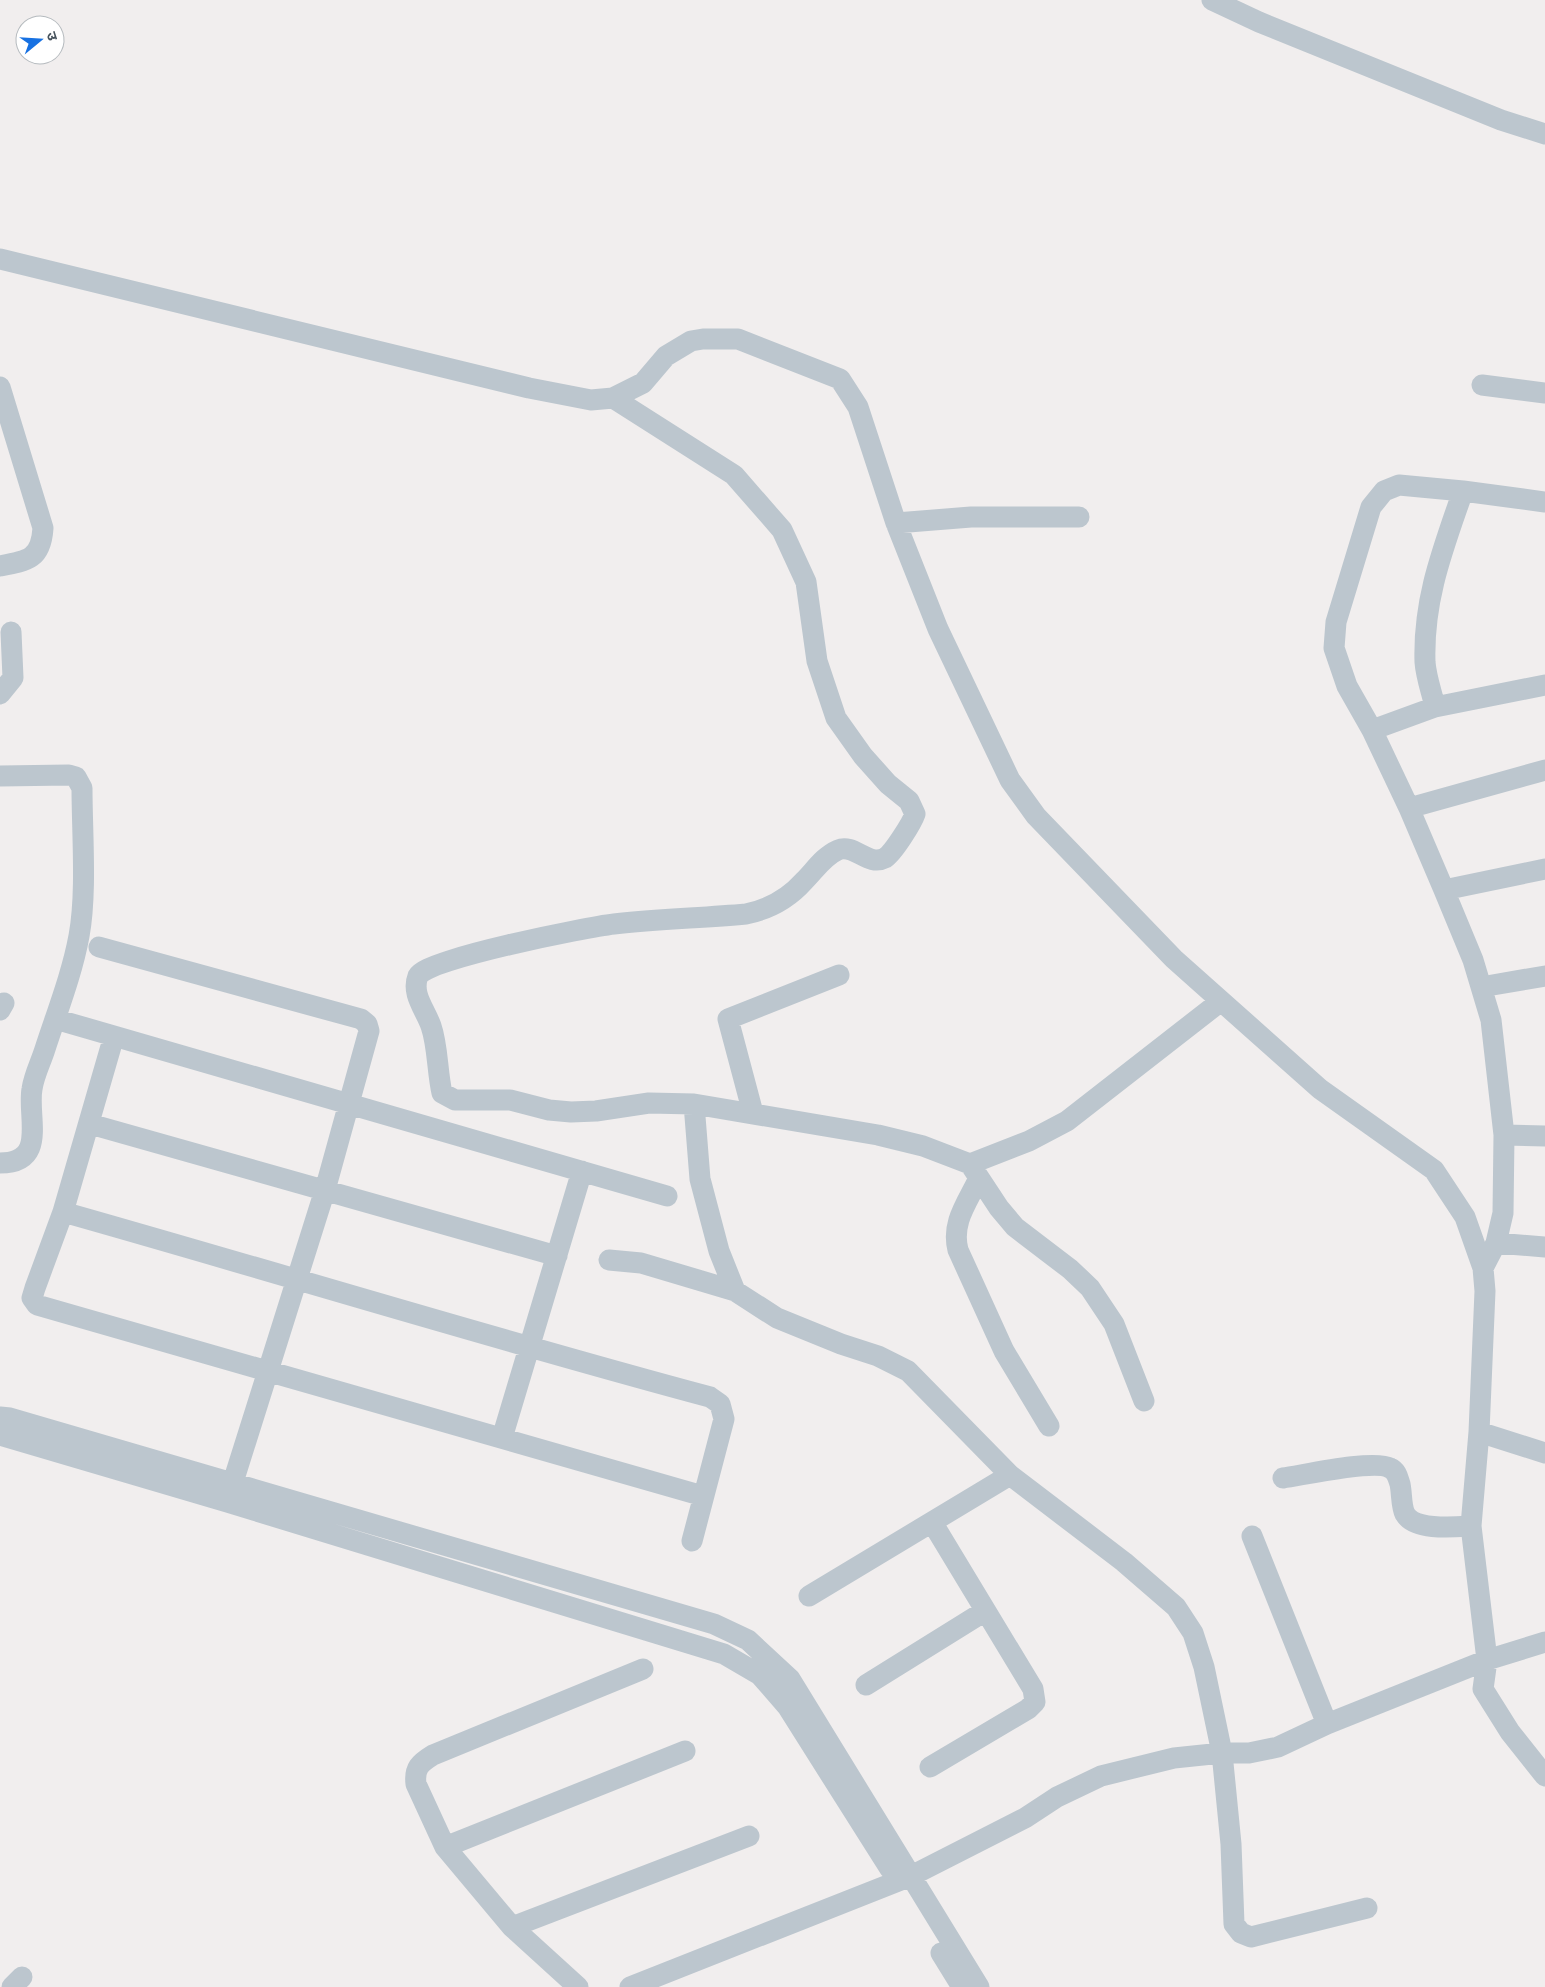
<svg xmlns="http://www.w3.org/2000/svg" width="1545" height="1987" font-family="Helvetica,'Noto Sans Devanagari',sans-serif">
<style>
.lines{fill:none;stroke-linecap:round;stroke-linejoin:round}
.minor{stroke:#bcc6ce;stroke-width:21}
</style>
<rect width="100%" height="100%" fill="#f1eeee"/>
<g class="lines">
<!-- minor -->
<path class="minor" d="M1212 0 1259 22 1501 120 1545 134
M0 259 529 388 591 400 613 398 643 383 666 356 691 341 703 339H738L840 379 858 407 896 523 938 629 1010 780 1036 816 1174 959 1320 1089 1434 1170 1465 1217 1483 1268 1485 1291 1479 1432 1471 1526 1487 1660 1483 1689 1510 1732 1545 1776
M1482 385 1545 393
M0 387 43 528C41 559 28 561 0 566
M613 398 734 475 782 530 806 582 817 661 836 718 863 756 888 784 909 801 915 814C912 823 893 853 885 858 868 867 854 843 838 850 824 856 815 870 804 881 788 899 770 909 746 914 702 918 658 919 614 924 588 927 426 959 418 976 411 994 425 1009 431 1026 438 1046 437 1071 442 1093L455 1100H510L549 1110 571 1112 596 1111 649 1103 694 1104 878 1135 923 1146 970 1164 999 1208 1015 1227 1070 1269 1090 1288 1114 1324 1144 1401
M896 523 971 517H1079
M0 694 13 678 11 632
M1435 707C1432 693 1426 677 1425 662 1423 599 1443 549 1463 491
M1372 730 1435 707 1545 685
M0 776 69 775 76 777 82 788C82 833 87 893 79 936 72 974 57 1012 45 1049 41 1062 34 1075 32 1089 27 1117 48 1163 0 1163
M1409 808 1545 770
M1444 890 1545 869
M99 947 361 1019 367 1024 369 1031 325 1190 228 1498
M1481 987 1545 976
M0 1010 4 1003
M55 1019 667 1196
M114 1036 63 1212 35 1288 32 1298 37 1305 703 1496
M694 1104 700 1179 719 1251 735 1291 777 1318 841 1344 878 1356 908 1371 1010 1475 1124 1562 1176 1607 1193 1633 1204 1667 1222 1753 1231 1844 1234 1924 1241 1933 1251 1937 1367 1908
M753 1113 728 1019 839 975
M90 1124 557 1256
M1504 1135 1545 1136
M970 1164 1029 1141 1067 1121 1221 1001
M978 1180C967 1203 951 1223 958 1250L1004 1351 1049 1426
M63 1212C279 1273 493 1339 710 1397L720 1404 724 1419 692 1541
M1496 1243 1545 1247
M609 1260 641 1263 735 1291
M1483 1268 1496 1243 1503 1213 1504 1135 1491 1020 1473 960 1444 890 1409 808 1372 730 1347 686 1334 648 1336 622 1371 507 1384 491 1399 485 1463 491 1545 502
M0 1417 10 1418 714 1624 748 1640 790 1679 979 1987
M1479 1432 1545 1453
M0 1435 227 1502 724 1654 760 1675 787 1706 890 1869
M502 1438 582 1171
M1283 1478C1304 1475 1374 1459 1390 1468 1397 1471 1398 1478 1400 1484 1402 1493 1401 1506 1405 1514 1415 1531 1454 1527 1471 1526
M1252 1536 1327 1724
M809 1596 1010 1475
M866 1685 985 1611
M930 1767 1028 1709 1035 1702 1033 1689 932 1522
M445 1847 685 1751
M512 1927 749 1836
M941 1953 962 1987
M12 1987 22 1977
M578 1987 512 1927 445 1847 416 1784C414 1768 420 1763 433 1755L643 1669
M630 1987 911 1876 1025 1818 1057 1797 1101 1776 1174 1758 1222 1753H1249L1278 1747 1327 1724 1487 1660 1545 1642"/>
</g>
<!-- north arrow -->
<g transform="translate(40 40) rotate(72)"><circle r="24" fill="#ffffff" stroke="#b5babe"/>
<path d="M0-4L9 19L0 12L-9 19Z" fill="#1771e2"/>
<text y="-8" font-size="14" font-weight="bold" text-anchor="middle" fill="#46525c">उ</text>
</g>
</svg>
